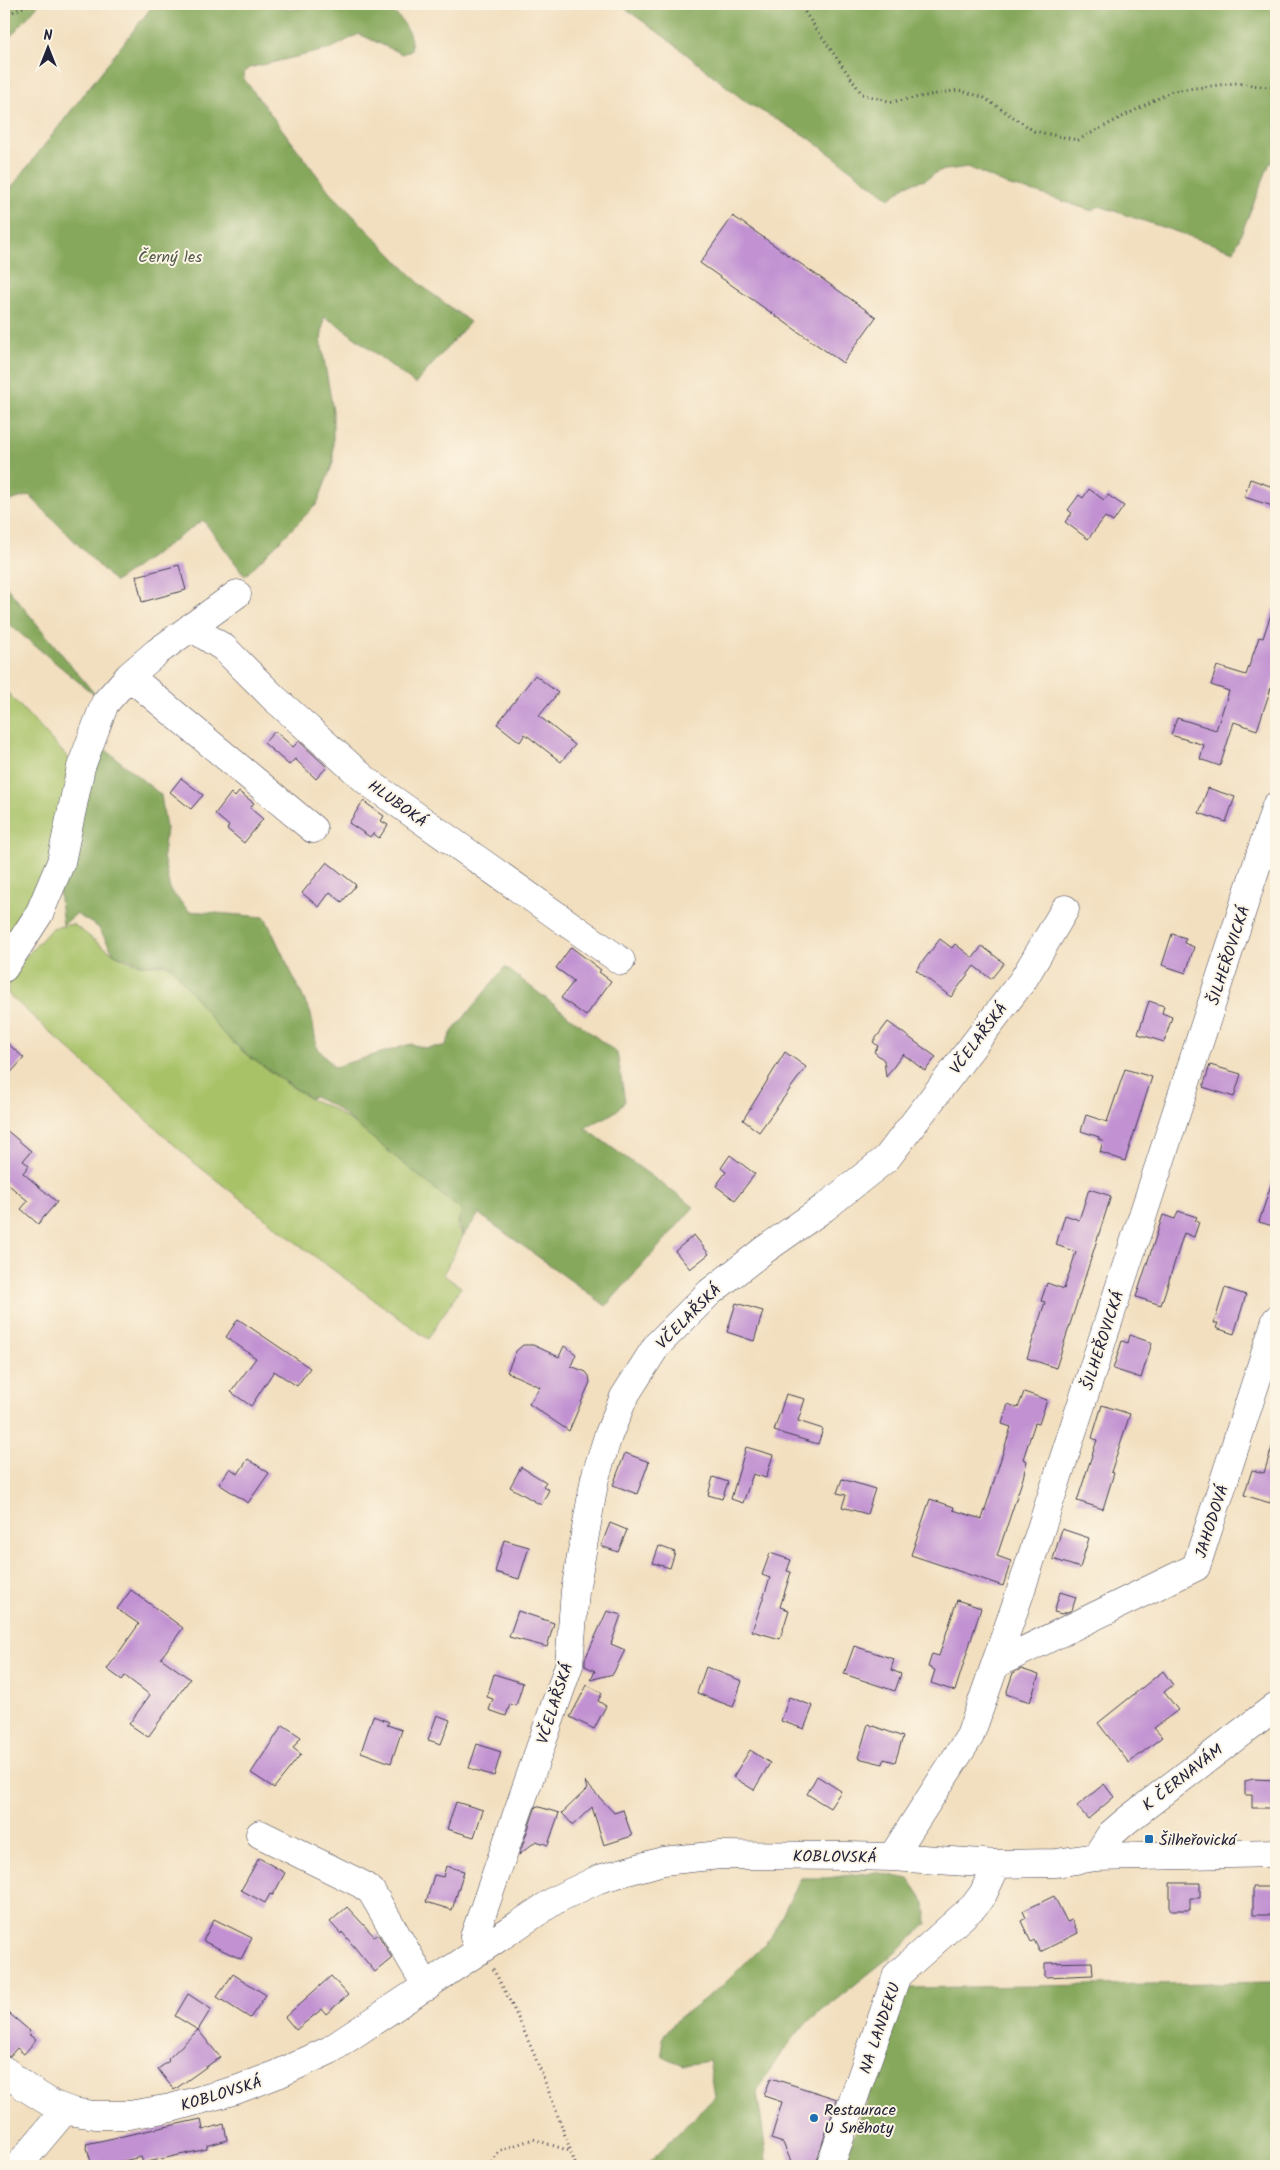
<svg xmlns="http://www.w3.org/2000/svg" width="1280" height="2170" font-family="Kalam,sans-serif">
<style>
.green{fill:#a8c268;stroke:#657252}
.forest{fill:#86a85c;stroke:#54654c}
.building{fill:#c191d2}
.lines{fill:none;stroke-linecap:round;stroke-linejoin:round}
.minor-casing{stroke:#413e4f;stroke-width:29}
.path{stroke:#413e4f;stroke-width:3;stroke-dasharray:1 4;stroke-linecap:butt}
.minor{stroke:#fff;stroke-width:28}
.poi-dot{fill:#1f6fb2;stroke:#fcf5e5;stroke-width:2}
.labels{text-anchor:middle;stroke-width:4;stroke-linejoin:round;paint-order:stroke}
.park-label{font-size:16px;fill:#515a4b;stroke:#fcf5e5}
.street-label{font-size:16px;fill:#22223b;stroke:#fcf5e5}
.poi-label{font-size:16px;fill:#22223b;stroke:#fcf5e5;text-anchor:start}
</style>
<rect width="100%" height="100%" fill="#fcf5e5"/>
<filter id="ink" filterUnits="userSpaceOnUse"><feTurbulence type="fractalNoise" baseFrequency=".02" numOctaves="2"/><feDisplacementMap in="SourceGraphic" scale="10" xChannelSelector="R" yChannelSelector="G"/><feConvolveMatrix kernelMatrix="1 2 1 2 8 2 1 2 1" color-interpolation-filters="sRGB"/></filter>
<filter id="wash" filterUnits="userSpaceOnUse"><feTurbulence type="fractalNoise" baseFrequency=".0096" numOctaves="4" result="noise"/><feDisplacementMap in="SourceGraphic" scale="20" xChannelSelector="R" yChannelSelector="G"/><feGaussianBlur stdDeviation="1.12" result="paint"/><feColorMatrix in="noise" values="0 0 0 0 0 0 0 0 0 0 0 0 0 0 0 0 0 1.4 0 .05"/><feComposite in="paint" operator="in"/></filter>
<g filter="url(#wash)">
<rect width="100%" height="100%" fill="#f2dfbf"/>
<!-- green -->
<path class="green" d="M4 689 75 765 56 852 4 954Z
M73 924C95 940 117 961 145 965 156 966 162 962 172 967L221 1031 247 1055 286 1083 312 1100 331 1108 360 1128 463 1211 457 1227 463 1236 444 1273 445 1276 461 1287 428 1339 302 1247 192 1161 7 993 12 972 52 928Z"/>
<!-- forest -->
<path class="forest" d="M4 4H39L4 44Z
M154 4H275C292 14 297 7 315 4 324 3 374 2 381 4 388 5 398 16 402 21 409 31 412 38 411 50L402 54 359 34 330 49 249 68 243 73 244 79 329 191 422 286 470 322 415 384 337 324 324 317 321 342 333 411V463L317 504 245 576 203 520 115 582 29 495 4 503V197Z
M619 4H1276V163H1270L1234 251 1099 206 1092 211 1038 193 1010 186 968 167 939 171 925 180 906 185 890 199 809 138 746 102 670 41Z
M4 584 98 698 4 620Z
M100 745 161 795 166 828 163 856 170 890 189 911 265 917 311 1014 317 1047 334 1067 411 1044 425 1048 445 1046 452 1032 505 967 617 1053 625 1101C616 1116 599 1119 585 1128L694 1207 606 1306 479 1214 463 1236 458 1222 462 1211 333 1106 314 1097 309 1098 247 1055 221 1031 172 967 164 963 146 965 114 954 98 927 76 914 63 925 58 882Z
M875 1872 909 1879 925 1903 927 1924 886 1960 804 2025 777 2059 757 2092 768 2166H645L715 2097 709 2061 684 2065 663 2057 662 2038 679 2018 723 1985 771 1937 801 1878H827Z
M1276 1982V2166H843L906 1988Z"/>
<g id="blocks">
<!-- building -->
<path class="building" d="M733 216 876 317 843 363 700 263Z
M1250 479 1276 488V507L1244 497Z
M1089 489 1104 500 1108 495 1124 506 1113 522 1105 517 1088 539 1065 522 1072 513 1068 510 1079 495 1083 498Z
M179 565 186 590 142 602 136 576Z
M1273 608 1276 609V673L1257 730 1234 722 1220 766 1200 759 1204 745 1171 735 1177 718 1216 730 1229 691 1211 685 1217 666 1246 675 1259 637 1263 638Z
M535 675 558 693 539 716 575 745 561 762 525 734 520 742 497 724Z
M275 731 293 747 299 741 327 767 316 779 295 759 289 765 264 743Z
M181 778 203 795 191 809 170 792Z
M1208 788 1235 797 1226 822 1199 813Z
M239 792 254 803 250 808 263 819 244 843 227 829 229 826 215 814 231 793 235 797Z
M363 801 384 816 381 821 388 825 379 838 373 833 370 837 349 823Z
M327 862 356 885 342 902 330 892 319 907 302 893Z
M1172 934 1186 938 1184 943 1194 947 1186 973 1162 965Z
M940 939 952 948 955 944 973 958 982 946 1004 963 991 979 974 966 951 997 916 970Z
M571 947 601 970 599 972 611 981 586 1016 561 998 574 981 556 968Z
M1149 1001 1164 1006 1162 1013 1172 1017 1164 1042 1138 1034Z
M888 1022 936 1057 925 1071 903 1054 886 1077 884 1060 874 1052 878 1046 873 1042Z
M4 1040 24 1058 4 1080Z
M785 1052 806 1067 759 1132 743 1120Z
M1210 1065 1241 1074 1234 1097 1203 1087Z
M1125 1069 1152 1077 1125 1161 1100 1152 1103 1141 1098 1139 1099 1137 1081 1131 1086 1115 1107 1122Z
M4 1128 31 1151 23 1161 29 1165 23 1173 57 1202 38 1224 21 1209 28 1201 4 1181Z
M730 1155 755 1174 735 1200 716 1186 726 1172 721 1168Z
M1273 1178H1276V1227L1259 1222Z
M1089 1189 1111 1196 1056 1368 1027 1358 1045 1302 1041 1301 1047 1283 1064 1289 1076 1252 1056 1245 1065 1215 1079 1220Z
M1178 1211 1197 1217 1195 1221 1199 1222 1194 1237 1184 1233 1161 1305 1136 1297 1163 1215 1175 1219Z
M694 1235 709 1254 690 1269 675 1251Z
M1225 1288 1246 1295 1234 1334 1216 1328 1218 1323H1214Z
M736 1303 763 1311 754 1341 727 1332Z
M238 1319 310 1368 297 1386 274 1371 251 1406 231 1392 256 1358 226 1337Z
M1130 1335 1152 1343 1141 1378 1113 1369 1122 1341 1128 1343Z
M523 1345H533L559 1357 564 1346 576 1354 571 1366 586 1372 589 1376 590 1382 569 1431 529 1404 540 1387 507 1372 516 1351Z
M1024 1392 1047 1400 1039 1424 1035 1423 1023 1459 1027 1461 1023 1478 997 1556 1011 1561 1003 1586 911 1555 930 1499 954 1507 953 1510 982 1519 1011 1427 1002 1424 1008 1404 1018 1408Z
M786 1394 805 1399 798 1421 823 1429 818 1444 774 1431Z
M1102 1405 1130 1414 1111 1472 1114 1473 1103 1509 1077 1501 1097 1440 1092 1438Z
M1273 1444 1276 1445V1483L1270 1503 1244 1495 1252 1470 1264 1473Z
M746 1447 773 1455 766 1478 753 1474 743 1503 731 1499Z
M625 1453 649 1462 637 1494 613 1485Z
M248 1459 269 1473 248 1503 219 1484 230 1468 238 1474Z
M521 1467 546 1482 543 1486 549 1490 541 1505 510 1487Z
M713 1477 728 1482 722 1499 708 1495Z
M842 1479 875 1489 867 1514 842 1507 846 1495 837 1493Z
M610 1523 627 1530 618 1552 601 1546Z
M1062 1529 1089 1538 1080 1568 1053 1559Z
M504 1540 529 1547 519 1579 495 1572Z
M659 1546 675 1552 670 1568 653 1563Z
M770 1553 791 1560 787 1571 791 1572 780 1607 789 1610 780 1639 752 1631 770 1578 762 1575Z
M131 1590 183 1628 161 1658 190 1679 148 1737 129 1724 150 1695 125 1676 122 1680 107 1669 139 1624 117 1609Z
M1060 1592 1076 1597 1072 1610 1062 1614 1054 1612Z
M957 1600 981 1608 955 1691 931 1683 935 1670 928 1667 932 1654 939 1656Z
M518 1611 554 1623 547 1647 509 1637Z
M607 1611 621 1615 611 1644 625 1650 613 1674 590 1680 595 1671 585 1666V1659Z
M854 1646 894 1659 891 1670 901 1674 895 1691 844 1674Z
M706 1667 742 1681 733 1707 697 1693Z
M1021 1669 1039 1675 1030 1702 1006 1694 1013 1673Z
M1163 1671 1173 1685 1164 1692 1178 1710 1154 1728 1162 1737 1129 1763 1098 1723Z
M494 1674 523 1683 516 1706 510 1704 506 1716 489 1710 493 1699 487 1697Z
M587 1685 602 1693 598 1701 606 1706 594 1729 570 1717Z
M789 1697 813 1706 804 1729 781 1721Z
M437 1715 450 1720 441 1744 428 1740Z
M373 1716 389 1722 387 1725 402 1730 391 1763 361 1752Z
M868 1724 903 1737 895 1762 884 1759 883 1764 858 1758Z
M283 1725 301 1737 293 1748 301 1754 274 1788 251 1773Z
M477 1744 501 1752 494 1776 469 1768Z
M750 1750 770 1763 754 1790 733 1777Z
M817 1776 841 1791 830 1808 807 1794Z
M1253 1779 1276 1780V1808H1252V1795H1245V1781Z
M585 1782 614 1813 623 1810 632 1836 604 1845 592 1807 573 1825 562 1813 587 1789Z
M1104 1784 1114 1797 1088 1819 1077 1806Z
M456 1802 483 1810 474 1837 447 1829Z
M536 1806 559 1813 548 1845 536 1841 519 1855Z
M259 1858 285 1873 273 1895 270 1894 265 1903 241 1890Z
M446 1866 464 1871 452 1910 426 1902 434 1875 443 1877Z
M1170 1883H1200V1898H1190V1910H1170Z
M1253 1887H1276V1915H1253Z
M1054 1896 1067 1922 1072 1920 1078 1933 1040 1952 1034 1940 1031 1942 1021 1921 1026 1918 1023 1911Z
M347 1907 374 1936 378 1934 392 1958 375 1972 342 1932 341 1934 330 1922Z
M214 1919 252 1938 241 1959 203 1941Z
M1092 1962 1093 1975 1045 1977V1963Z
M233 1974 266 1995 250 2018 217 1997Z
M331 1976 348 1995 326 2014 322 2009 296 2030 285 2017Z
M188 1994 211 2009 198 2030 175 2016Z
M4 2009 30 2031 28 2034 36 2040 24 2054 17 2048 10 2056 4 2055Z
M198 2030 220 2057 174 2090 158 2069 169 2061 168 2059Z
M771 2078 837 2099 815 2166H793L783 2143 771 2139 782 2102 764 2096Z
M201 2119 203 2130 224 2124 227 2140 207 2146V2149L143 2163 141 2157 101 2166H92L86 2144Z"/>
</g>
</g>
<g filter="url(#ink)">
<use href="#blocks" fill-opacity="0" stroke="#413e4f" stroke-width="1"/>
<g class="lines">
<!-- minor casing -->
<g class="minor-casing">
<path id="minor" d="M191 627 224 648 274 698 368 782 621 961
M129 676 313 829
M4 968 39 914 61 862 81 767 105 703 129 676 157 652 237 594
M996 1664 1196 1567 1276 1320
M260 1834 361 1884 371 1891 427 1987
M892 1857 970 1736 1019 1596 1276 806
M1096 1857 1111 1834 1126 1821 1276 1706
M481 1948 474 1937 569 1665 575 1591 595 1478 608 1436 624 1397 657 1345 710 1292 764 1250 824 1208 887 1158 1023 980 1065 909
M4 2070 25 2087 54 2105 73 2112 95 2115H129L171 2108 236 2090 278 2074 330 2050 557 1899 599 1879 663 1861 720 1855 848 1856 892 1857 997 1864 1056 1863 1096 1857 1276 1853
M18 2166 65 2110
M830 2166 897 1975 974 1906 983 1894 997 1864"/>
</g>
<!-- path -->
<path class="path" d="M799 4 862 94 892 102 958 90 983 97 1034 131 1078 140 1172 91 1235 83 1276 88
M4 16 29 4
M493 1969C528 2031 552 2099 576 2166
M489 2166 499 2151 533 2139 570 2151"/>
<!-- minor -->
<use href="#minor" class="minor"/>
</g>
</g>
<!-- markers -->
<g class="poi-dot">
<rect x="1144" y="1834" width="10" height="10" rx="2.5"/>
<circle cx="814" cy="2118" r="5"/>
</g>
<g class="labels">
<!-- park labels -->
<g class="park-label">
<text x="170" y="262">Černý les</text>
</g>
<!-- street labels -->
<g class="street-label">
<text transform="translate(398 803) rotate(36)" y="6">HLUBOKÁ</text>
<text transform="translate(1228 955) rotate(-72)" y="6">ŠILHEŘOVICKÁ</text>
<text transform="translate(978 1038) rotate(-53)" y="6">VČELAŘSKÁ</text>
<text transform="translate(688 1316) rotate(-45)" y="6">VČELAŘSKÁ</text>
<text transform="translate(1102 1340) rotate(-72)" y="6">ŠILHEŘOVICKÁ</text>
<text transform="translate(1211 1521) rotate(-72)" y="6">JAHODOVÁ</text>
<text transform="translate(554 1703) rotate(-72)" y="6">VČELAŘSKÁ</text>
<text transform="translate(1182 1777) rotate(-38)" y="6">K ČERNAVÁM</text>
<text transform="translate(835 1856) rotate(1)" y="6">KOBLOVSKÁ</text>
<text transform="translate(879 2028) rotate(-71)" y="6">NA LANDEKU</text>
<text transform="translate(221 2093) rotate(-17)" y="6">KOBLOVSKÁ</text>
</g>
<!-- poi labels -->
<g class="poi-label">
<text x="1159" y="1845">Šilheřovická</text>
<text x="824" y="2115">Restaurace<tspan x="824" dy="18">U Sněhoty</tspan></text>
</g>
</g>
<!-- margin -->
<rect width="1280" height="2170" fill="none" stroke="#fcf5e5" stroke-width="20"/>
<!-- north arrow -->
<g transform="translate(48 48)" stroke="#fcf5e5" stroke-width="4" paint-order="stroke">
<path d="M0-4L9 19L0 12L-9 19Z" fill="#22223b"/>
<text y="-8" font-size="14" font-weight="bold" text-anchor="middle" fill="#22223b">N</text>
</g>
</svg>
